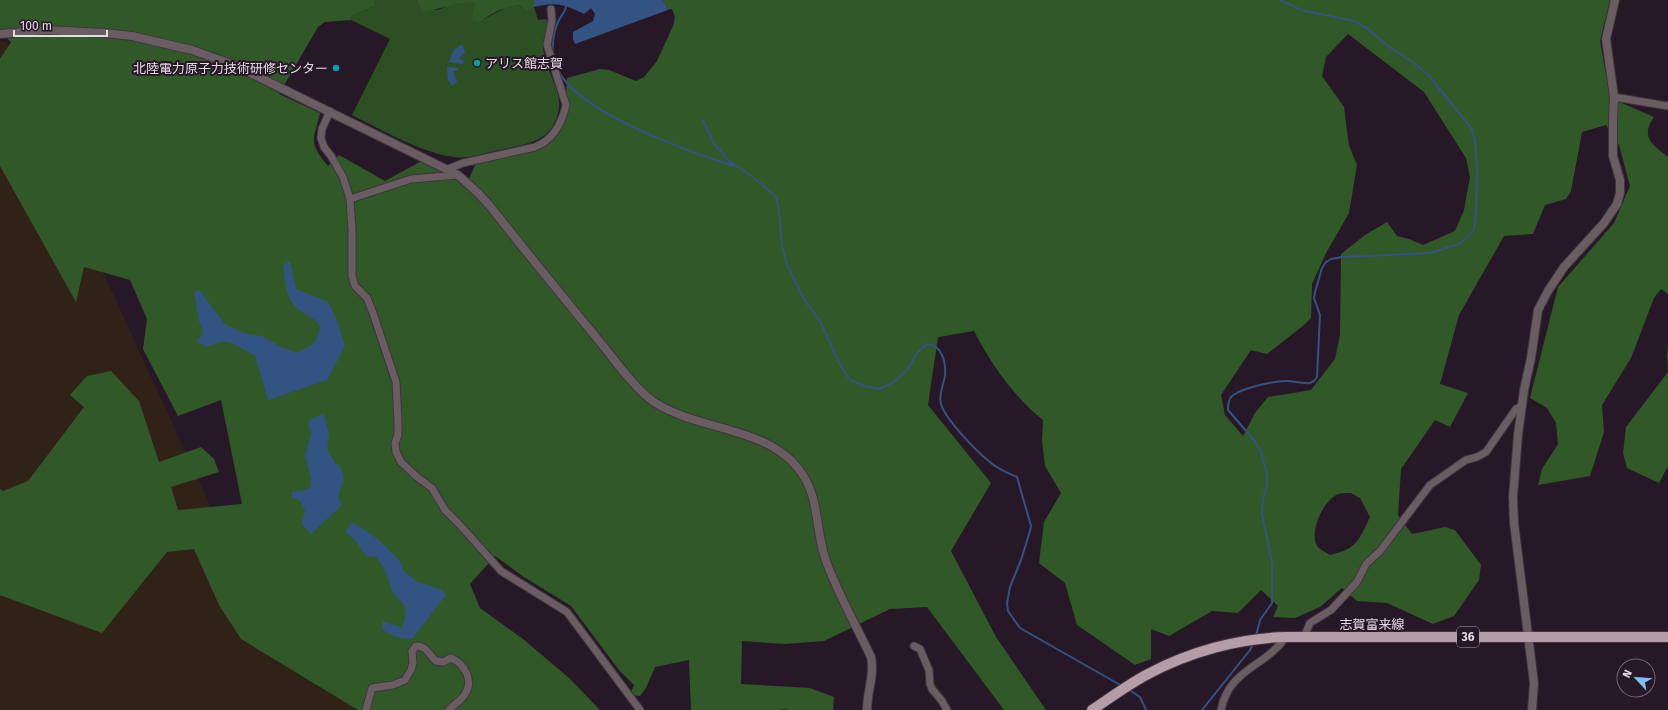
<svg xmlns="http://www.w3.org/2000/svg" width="1668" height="710" font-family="'Fira Sans','Noto Sans JP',sans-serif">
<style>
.industrial{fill:#312217}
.green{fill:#2c5024}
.forest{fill:#315928;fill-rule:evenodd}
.water{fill:#335383}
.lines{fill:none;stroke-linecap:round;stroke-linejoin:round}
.stream{stroke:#335383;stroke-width:2}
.minor-casing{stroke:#423341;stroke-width:9}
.tertiary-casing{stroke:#423341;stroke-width:10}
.primary-casing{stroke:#423341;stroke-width:12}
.minor{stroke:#695d62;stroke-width:7}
.tertiary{stroke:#695d62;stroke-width:8}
.primary{stroke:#b49da7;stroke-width:10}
.culture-dot{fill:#0f9aa8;stroke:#271827;stroke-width:1.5}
.labels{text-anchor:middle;stroke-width:4;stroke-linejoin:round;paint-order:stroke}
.shield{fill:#271827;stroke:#aca0ab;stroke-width:1}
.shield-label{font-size:12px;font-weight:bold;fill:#e5dae4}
.poi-label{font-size:13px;fill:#e5dae4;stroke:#271827;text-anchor:start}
.street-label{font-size:13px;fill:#e5dae4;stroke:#271827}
</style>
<rect width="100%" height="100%" fill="#271827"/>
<!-- industrial -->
<path class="industrial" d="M0 42H8L7 63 258 610 392 710H0Z"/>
<!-- green -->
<path class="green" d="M376 0H417L420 8 438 10 449 5 465 2 475 3 484 19 509 6 521 5 526 12 534 7 538 20 546 19C550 28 544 34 543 43 542 49 545 57 547 64 550 76 561 94 559 107 555 144 523 144 495 151 481 154 468 159 453 157 420 152 382 130 352 115L390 39 351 20 352 16 374 6Z"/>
<!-- forest -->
<path class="forest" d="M0 0H376L374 6 352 16 351 20 325 22 318 27 279 94 320 113C313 142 308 141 328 166L339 155 385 181 425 159 468 181 476 163 544 147 552 141 565 115 567 78 600 69 609 70 636 81 644 77 657 61 673 26 675 17 672 9 668 10 663 0H1610L1600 41 1610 98 1654 117C1640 137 1652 145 1668 157V294L1661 289 1654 298 1631 358 1602 405 1604 432 1590 476 1538 485 1542 469 1558 444 1556 423 1547 408 1530 398 1558 287 1614 223 1630 186 1619 145 1606 125 1582 132 1571 191 1566 199 1545 205 1533 234 1504 236 1459 315 1440 384 1468 393 1450 427 1435 420 1401 469 1398 515 1412 534 1445 527 1455 530 1481 565 1479 580 1454 616 1433 624 1387 603 1357 601 1342 588 1320 607 1295 618 1273 617 1278 606 1261 590 1238 613 1212 611 1169 636 1151 629V659L1135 665 1077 625 1065 583 1039 563 1044 522 1061 493 1045 466 1042 440 1043 420C1014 397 991 364 974 331L938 337 928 405 991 483 951 551 996 637 1046 710H1004L927 607 890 609 824 641 785 644 742 641 741 684 810 688 834 697 833 710H788L786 709 778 710H691L689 660 655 667 646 688 640 696 630 695 634 685 619 670 571 606 524 577 495 556 470 584 480 608 523 639 569 678 600 710H358L241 639 219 605 194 549 167 552 102 633 0 595V489L3 491 28 481 84 407 70 395 87 376 111 371 139 401 159 462 201 447 214 459 219 472 171 487 178 510 242 504 221 400 178 416 143 349 147 319 130 280 84 267 76 302 0 166V59L11 42 0 31ZM1348 34 1424 92 1466 158 1470 177 1464 210 1455 231 1423 245 1409 239 1397 236 1387 222 1365 235 1341 254 1340 335 1335 359 1311 390 1268 397 1255 413 1243 436 1225 415 1221 395 1251 350 1267 354 1304 325 1311 318 1312 284 1326 253 1349 213 1357 165 1349 146 1344 107 1322 76 1326 57ZM1351 493 1360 498 1370 517C1359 540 1357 549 1330 555 1326 552 1320 550 1317 546 1309 531 1323 501 1338 494 1341 493 1347 493 1351 493Z
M417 0H534V7L526 12 521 5C505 6 492 13 479 22L472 20 475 3C457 1 441 9 423 12L420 8Z
M1668 343V466L1659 483 1627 468 1623 453 1626 427 1668 372 1667 356Z"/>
<!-- water -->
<path class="water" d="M534 0H663L668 10 575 44 573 39V32L593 21 595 14 591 8 584 14C563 4 557 2 534 7Z
M462 44 465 52 459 58 464 61 463 64 449 62 454 50Z
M447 67 458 68V70L453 71 457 82 452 86 448 80Z
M290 261 296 289 328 302 338 323 345 346 327 380 268 400 255 356 232 343 223 341 207 347 197 342 203 332 199 321 194 292 199 290 225 324 243 333 262 336 281 347 297 353C312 345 317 344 320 326 312 315 304 315 296 307 285 297 285 278 283 265Z
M324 413 329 434 327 449 335 463 340 466 344 477 338 497 342 505 311 534 302 524 305 509 300 501 292 497V492L304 490 310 488 311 478 305 456 311 434 308 421Z
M352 522 378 539 399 560 404 571 416 581 442 590 446 595 412 639C400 639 391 636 382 629L383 621 402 628 406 614 404 605 391 590 389 580 384 568 376 557 366 556 355 540 345 532Z"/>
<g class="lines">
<!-- stream -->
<path class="stream" d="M553 55C552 43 554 30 559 20 564 11 566 12 567 0
M559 72C582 114 688 151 734 166
M703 120 714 144 729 161 753 177 776 197 779 210 782 246 787 265 805 301 820 321 840 365 850 380 864 386 880 389 895 381 908 369 917 353 927 344C942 345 946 362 945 375 944 385 938 394 941 404 945 419 977 452 990 462 997 469 1008 473 1017 477L1031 526 1030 531 1021 560 1010 587 1007 603 1008 611 1020 628 1122 686
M1256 636 1260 620 1272 603V563L1262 514 1263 499 1267 485V475L1261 452 1254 440 1228 410C1228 405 1228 399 1232 396 1242 388 1273 381 1286 381 1293 381 1303 384 1310 383 1314 382 1315 380 1317 377L1320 315 1314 298 1315 292 1322 268 1326 262 1331 259 1343 257 1431 253 1459 244 1469 236 1474 229 1476 215 1477 171 1475 141 1472 129 1429 76 1414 63 1385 44 1367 28 1354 21 1301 10 1280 0
M1128 689 1140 697 1146 710
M1202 710 1250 650 1253 644"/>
<!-- minor casing -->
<g class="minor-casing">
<path id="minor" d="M1614 97 1668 106
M330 111 322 129 321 138 324 147 331 156 343 177 350 199 352 230V276L355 286 367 298 373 313 396 382 398 421V435L395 443 396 452 401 462 417 477 432 488 445 510 460 525 501 571 567 612 640 710
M448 169 463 163 535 147C553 140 562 123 566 105L547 45 552 20 551 9
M350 199 411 179 458 175
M1304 637 1310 623 1331 610 1357 582 1366 564 1380 551 1430 485 1466 460 1477 457 1486 452 1516 409 1522 406
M914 646 920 649 929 670 930 684 932 689 942 701 947 710
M366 710 372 688 393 685 405 680 411 670 413 663 412 651 416 646C426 645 429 655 436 661L443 662 451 658C465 664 474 681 465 694 461 701 454 704 449 710
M1221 710C1229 669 1265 667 1286 637"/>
</g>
<!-- tertiary casing -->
<g class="tertiary-casing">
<path id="tertiary" d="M0 34 46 30 105 33 132 36 192 50 234 65 458 175 478 193 490 206C526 252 563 297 600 342 615 360 635 389 654 402 697 430 765 427 797 467 821 495 814 528 826 561 838 594 856 625 871 657 875 674 867 692 867 710
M1532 710 1534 683 1514 523 1513 497 1518 435 1524 390 1531 358 1538 310 1548 291 1564 267 1604 223 1617 204 1620 193V180L1613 156V120L1614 97 1606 39 1615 0"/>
</g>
<!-- primary casing -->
<g class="primary-casing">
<path id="primary" d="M1092 710C1110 698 1129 684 1148 674 1189 652 1239 638 1286 637H1668"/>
</g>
<!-- minor -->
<use href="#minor" class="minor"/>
<!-- tertiary -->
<use href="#tertiary" class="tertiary"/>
<!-- primary -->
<use href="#primary" class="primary"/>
</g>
<!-- markers -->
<g class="culture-dot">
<circle cx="477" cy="63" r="4"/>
<circle cx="336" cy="68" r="4"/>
</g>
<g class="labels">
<!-- shield labels -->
<rect class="shield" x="1457" y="627" width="22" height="20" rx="3"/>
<g class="shield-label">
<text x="1468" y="641">36</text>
</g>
<!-- poi labels -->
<g class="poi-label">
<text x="485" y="68">アリス館志賀</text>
<text x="328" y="73" text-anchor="end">北陸電力原子力技術研修センター</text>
</g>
<!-- street labels -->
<g class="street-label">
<text x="1372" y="629">志賀富来線</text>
</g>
</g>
<!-- north arrow -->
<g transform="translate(1636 678) rotate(296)"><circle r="19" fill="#271827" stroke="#736673"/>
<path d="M0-3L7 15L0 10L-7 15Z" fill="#7dbef9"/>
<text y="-6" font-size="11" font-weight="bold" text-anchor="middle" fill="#e5dae4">N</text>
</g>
<!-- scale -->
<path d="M14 30v6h93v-6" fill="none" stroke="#e5dae4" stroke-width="2"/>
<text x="20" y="30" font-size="12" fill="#e5dae4" stroke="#271827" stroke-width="3" paint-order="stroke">100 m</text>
</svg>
